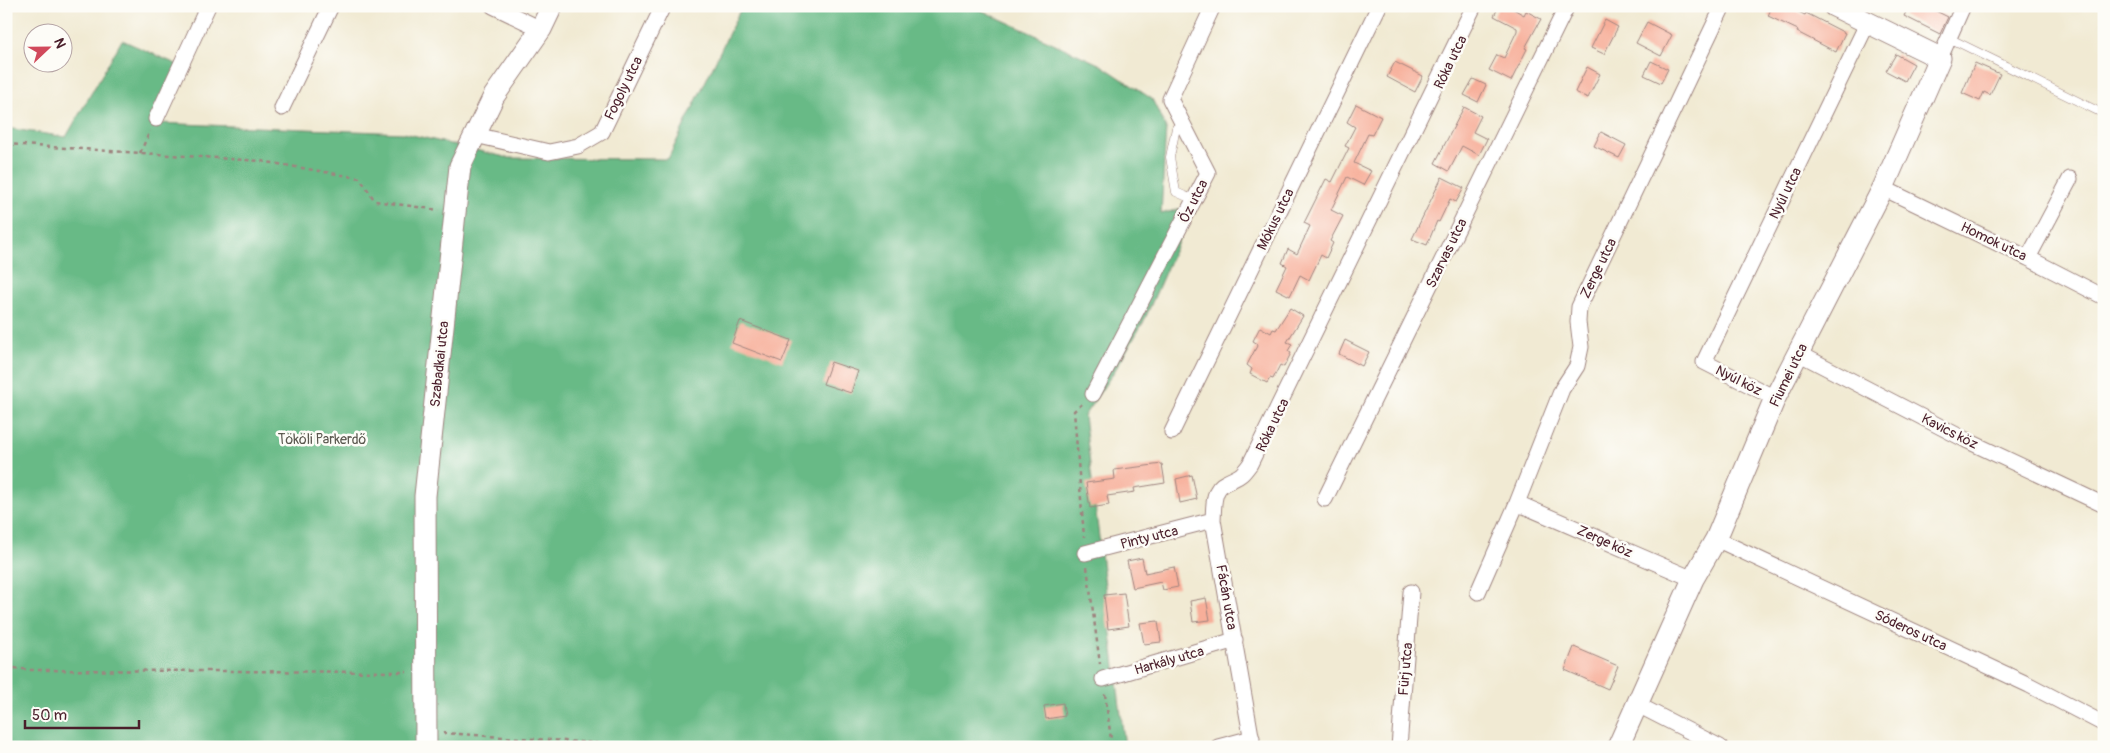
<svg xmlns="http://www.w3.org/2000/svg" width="2110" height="753" font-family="Pangolin,sans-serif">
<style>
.forest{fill:#68ba86;stroke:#596c58}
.building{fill:#f7ae99}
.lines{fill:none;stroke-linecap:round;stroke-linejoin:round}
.lane-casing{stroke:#9e847f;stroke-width:9}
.street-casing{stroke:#9e847f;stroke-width:17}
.secondary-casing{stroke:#9e847f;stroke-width:23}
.path{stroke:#9e847f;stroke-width:2.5;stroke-dasharray:4 4;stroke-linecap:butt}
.lane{stroke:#fff;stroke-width:8}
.street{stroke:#fff;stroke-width:15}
.secondary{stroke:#fff;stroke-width:21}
.labels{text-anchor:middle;stroke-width:5;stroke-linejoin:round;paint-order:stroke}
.street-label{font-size:14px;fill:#4a1f2b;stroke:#fdfcf7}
.park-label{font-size:14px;fill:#5a574e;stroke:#fdfcf7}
</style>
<rect width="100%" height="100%" fill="#fdfcf7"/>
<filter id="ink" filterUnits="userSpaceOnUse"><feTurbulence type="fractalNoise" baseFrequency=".02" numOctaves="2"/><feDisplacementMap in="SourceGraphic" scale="10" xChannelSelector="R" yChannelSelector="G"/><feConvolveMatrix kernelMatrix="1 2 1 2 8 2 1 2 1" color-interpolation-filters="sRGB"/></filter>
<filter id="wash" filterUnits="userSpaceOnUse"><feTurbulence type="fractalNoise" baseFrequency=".0096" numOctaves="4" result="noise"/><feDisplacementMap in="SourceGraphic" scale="20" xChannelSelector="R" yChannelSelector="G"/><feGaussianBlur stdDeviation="1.12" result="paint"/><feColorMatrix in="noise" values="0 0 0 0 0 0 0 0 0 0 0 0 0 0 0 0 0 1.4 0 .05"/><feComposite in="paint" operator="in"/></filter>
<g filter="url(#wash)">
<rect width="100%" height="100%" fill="#f1ead3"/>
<!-- forest -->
<path class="forest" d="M742 6H972L1101 65 1152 99 1166 128 1161 214 1194 205 1144 321 1115 370 1084 416 1125 747H6V128L66 137 122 40 183 67 157 123 404 133 509 158 668 159Z"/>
<g id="blocks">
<!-- building -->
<path class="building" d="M1499 6H1508L1524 15 1526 11 1541 19 1525 48 1527 49 1511 81 1489 70 1497 55 1504 58 1517 31V28L1494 16Z
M1772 6H1786L1805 15 1806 13 1845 33 1836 52 1797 32 1798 30 1768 16Z
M1909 6H1926L1948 17 1940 34 1904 16Z
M1605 20 1618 27 1604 54 1591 48Z
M1647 22 1672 35 1661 56 1636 43Z
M1896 54 1914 64 1905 81 1886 71Z
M1651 61 1668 69 1661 83 1644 75Z
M1395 62 1423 76 1415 92 1387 77Z
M1975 63 2000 74 1990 95 1984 92 1980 101 1962 93Z
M1587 67 1600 74 1588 98 1575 92Z
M1473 79 1486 85 1478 102 1464 95Z
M1356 104 1381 117 1372 135 1368 134 1354 163 1371 171 1363 185 1347 177 1331 210 1343 216 1330 241 1333 243 1326 258 1321 255 1309 280 1300 275 1290 296 1276 289 1287 266 1282 263 1288 249 1297 254 1310 226 1304 223 1326 179 1332 182 1349 148 1345 146 1355 127 1347 122Z
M1464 107 1481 116 1473 132 1487 139 1479 155 1462 146 1449 171 1435 163Z
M1601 132 1626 145 1619 158 1594 146Z
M1442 177 1464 188 1456 202 1450 199 1439 222 1437 221 1427 245 1412 239Z
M1290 308 1303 316 1287 342 1292 344 1288 351 1291 353 1284 367 1280 365 1273 379 1270 378 1267 383 1250 374 1252 369 1247 365 1258 344 1253 341 1260 327 1271 333 1273 329 1276 330Z
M740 321 791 340 782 362 732 343Z
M1345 340 1369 352 1362 366 1339 354Z
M831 362 858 371 851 393 823 384Z
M1162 464 1165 483 1134 488 1135 492 1107 496 1109 505 1090 508 1086 483 1115 479 1114 470Z
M1192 475 1197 499 1180 503 1176 479Z
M1142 558 1145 573 1174 567 1178 587 1163 590 1161 582 1133 588 1127 561Z
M1124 593 1129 626 1108 629 1104 595Z
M1206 598 1210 620 1193 622 1190 601Z
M1158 621 1161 642 1144 644 1140 623Z
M1574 647 1618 666 1608 689 1565 670Z
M1063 703 1065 716 1046 719 1044 706Z"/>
</g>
</g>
<g filter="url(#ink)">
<use href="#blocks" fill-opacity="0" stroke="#9e847f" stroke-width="1"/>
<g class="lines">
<!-- lane casing -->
<g class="lane-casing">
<path id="lane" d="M1949 38 2104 114
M1183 125 1176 128 1170 157 1176 192 1194 200"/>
</g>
<!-- street casing -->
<g class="street-casing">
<path id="street" d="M493 6 541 29
M1940 58 1963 6
M282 108 331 6
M156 119 208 6
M475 135 549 152 578 146 602 132 663 6
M1883 188 2028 258 2104 297
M2028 258 2070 179
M1798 353 1966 440 2104 505
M1093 394 1208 173 1170 99 1213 6
M1775 398 1704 362 1867 24
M1172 432 1379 6
M1325 499 1567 6
M1517 503 1693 579
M1716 539 2029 685 2104 724
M1085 553 1213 520
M1478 592 1517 503 1562 389 1577 366 1581 347 1578 322 1579 307 1723 6
M1103 679 1235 640
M1638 705 1720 747
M1218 747 1252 738
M1253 747 1213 520C1214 508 1212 489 1225 483 1240 475 1239 479 1250 464L1474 6
M1399 747 1411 592"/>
</g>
<!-- secondary casing -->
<g class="secondary-casing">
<path id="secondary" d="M426 747 425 496 460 166 494 96 541 29 552 6
M1618 747 1693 579 1716 539 1775 398 1883 188 1940 58 1834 6"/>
</g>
<!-- path -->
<path class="path" d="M6 144 261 161 360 178 375 201 439 210
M140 153 150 131
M1082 404 1074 411 1084 537
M1087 567 1100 664
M6 667 31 670 407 672
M1105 694 1112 747
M443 733 656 747"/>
<!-- lane -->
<use href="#lane" class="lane"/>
<!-- street -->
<use href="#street" class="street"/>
<!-- secondary -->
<use href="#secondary" class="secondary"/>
</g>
</g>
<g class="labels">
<!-- street labels -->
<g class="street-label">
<text transform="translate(1450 62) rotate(-64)" y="5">Róka utca</text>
<text transform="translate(623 88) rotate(-64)" y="5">Fogoly utca</text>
<text transform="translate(1785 193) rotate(-64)" y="5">Nyúl utca</text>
<text transform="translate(1193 201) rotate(-63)" y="5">Őz utca</text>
<text transform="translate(1275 219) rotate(-64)" y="5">Mókus utca</text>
<text transform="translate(1994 241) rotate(26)" y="5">Homok utca</text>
<text transform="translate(1446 253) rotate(-64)" y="5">Szarvas utca</text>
<text transform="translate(1598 268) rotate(-64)" y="5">Zerge utca</text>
<text transform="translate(439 364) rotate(-84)" y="5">Szabadkai utca</text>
<text transform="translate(1788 375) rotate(-64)" y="5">Fiumei utca</text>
<text transform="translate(1739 380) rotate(27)" y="5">Nyúl köz</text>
<text transform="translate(1272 425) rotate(-64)" y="5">Róka utca</text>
<text transform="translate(1950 431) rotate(27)" y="5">Kavics köz</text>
<text transform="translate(1149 537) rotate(-14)" y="5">Pinty utca</text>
<text transform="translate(1605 541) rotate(24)" y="5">Zerge köz</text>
<text transform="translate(1227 597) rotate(80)" y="5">Fácán utca</text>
<text transform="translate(1911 630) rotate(25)" y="5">Sóderos utca</text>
<text transform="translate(1169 660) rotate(-16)" y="5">Harkály utca</text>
<text transform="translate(1405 669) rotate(-85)" y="5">Fürj utca</text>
</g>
<!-- park labels -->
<g class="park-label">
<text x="322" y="444">Tököli Parkerdő</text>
</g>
</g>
<!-- margin -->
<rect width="2110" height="753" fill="none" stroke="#fdfcf7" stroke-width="25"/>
<!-- north arrow -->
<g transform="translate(48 48) rotate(68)"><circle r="24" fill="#fdfcf7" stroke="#b5a4a5"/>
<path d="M0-4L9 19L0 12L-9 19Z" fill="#d1495b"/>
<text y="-8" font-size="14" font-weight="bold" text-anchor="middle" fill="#4a1f2b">N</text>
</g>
<!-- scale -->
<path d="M25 720v8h114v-8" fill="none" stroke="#4a1f2b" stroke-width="2.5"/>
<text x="32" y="720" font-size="15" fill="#4a1f2b" stroke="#fdfcf7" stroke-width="4" paint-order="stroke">50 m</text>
</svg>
